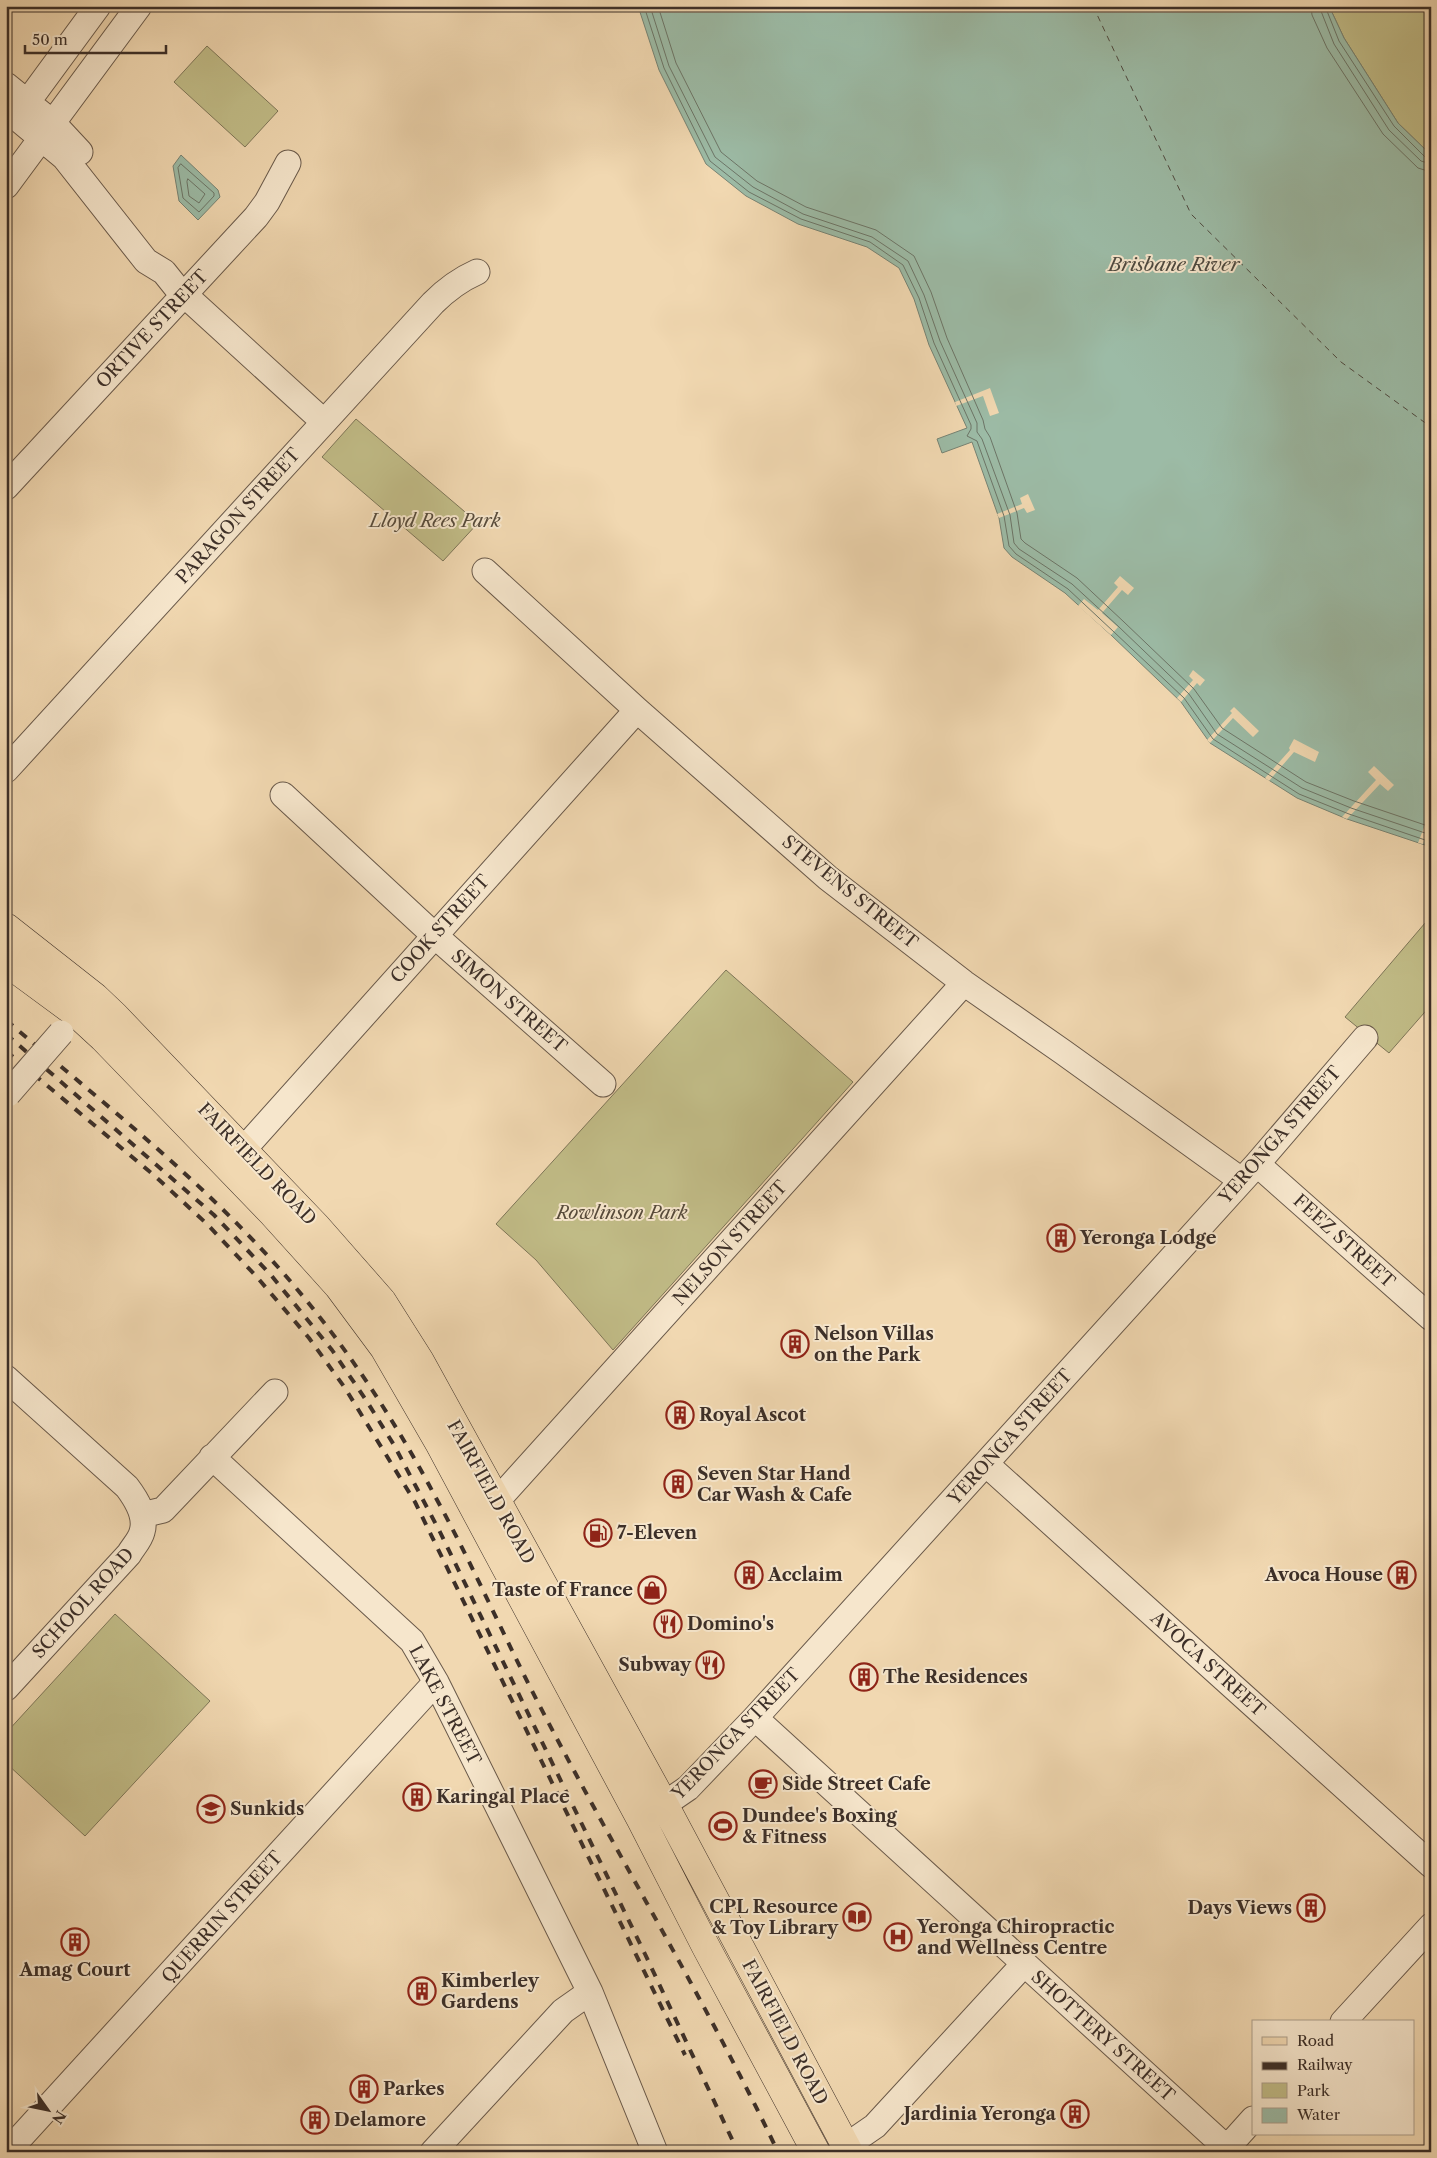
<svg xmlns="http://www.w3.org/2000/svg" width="1437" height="2158" font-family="'Libre Caslon Text',serif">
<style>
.green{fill:#c1bc87;stroke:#7e7658}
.water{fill:#9cbba6;stroke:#768374}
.pier{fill:#f1d8b1}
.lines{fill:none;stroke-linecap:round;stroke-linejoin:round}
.shore{stroke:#6c7567;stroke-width:1}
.ferry{stroke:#4f4b41;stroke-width:1;stroke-dasharray:6 5;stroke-linecap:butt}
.minor-casing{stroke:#69594a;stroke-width:27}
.major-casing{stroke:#3c2f28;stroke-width:29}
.minor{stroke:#f6e6cc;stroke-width:25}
.major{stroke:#f1d8b1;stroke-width:28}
.rail{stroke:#3c2f28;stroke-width:4;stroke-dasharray:9 9;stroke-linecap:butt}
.minor-bridge-casing{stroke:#69594a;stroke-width:27;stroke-linecap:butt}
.minor-bridge{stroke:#f6e6cc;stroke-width:25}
.labels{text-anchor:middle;stroke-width:4;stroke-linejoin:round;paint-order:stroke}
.street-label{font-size:18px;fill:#3c2f28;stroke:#f6e6cc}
.park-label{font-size:18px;font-style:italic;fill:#574b3b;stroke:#f6e6cc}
.poi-label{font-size:18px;font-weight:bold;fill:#3c2f28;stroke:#f6e6cc;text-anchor:start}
.water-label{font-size:19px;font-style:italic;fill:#4f4b41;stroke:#f6e6cc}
</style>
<rect width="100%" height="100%" fill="#f1d8b1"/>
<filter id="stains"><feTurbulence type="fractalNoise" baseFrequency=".004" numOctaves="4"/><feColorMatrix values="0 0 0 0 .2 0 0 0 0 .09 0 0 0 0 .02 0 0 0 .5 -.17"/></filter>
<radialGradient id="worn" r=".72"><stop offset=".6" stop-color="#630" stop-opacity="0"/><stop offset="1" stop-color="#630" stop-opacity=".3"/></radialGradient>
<!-- green -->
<path class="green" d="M1329 6H1431V155L1398 123 1344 38Z
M207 46 278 111 245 147 174 82Z
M356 419 478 523 443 561 322 457Z
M1431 916V1005L1389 1053 1345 1017Z
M726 970 853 1082 613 1350 536 1260 496 1224Z
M115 1614 210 1701 85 1836 6 1763V1733Z"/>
<!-- water -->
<path class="water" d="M638 6H1329L1344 38 1398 123 1431 155V847L1347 819 1297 798 1210 743 1181 702 1111 635 1065 593 1012 557 1004 548 999 518 972 442 942 453 937 439 967 428 929 345 914 299 899 268 867 247 798 224 746 196 706 164 659 70Z
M181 155 218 190 220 197 198 220 179 201 173 166Z"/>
<!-- pier -->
<path class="pier" d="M990 388 999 413 990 416 983 396 956 406 955 402Z
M1028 494 1035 510 1027 513 1024 508 999 518 997 514 1022 504 1020 498Z
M1120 576 1134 588 1128 595 1122 590 1102 613 1118 627 1111 635 1078 606 1084 599 1098 610 1118 587 1114 583Z
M1193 670 1205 680 1200 686 1197 683 1181 702 1177 698 1193 680 1189 676Z
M1234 707 1259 731 1253 737 1233 718 1210 743 1207 740 1232 713 1230 711Z
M1294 739 1319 752 1315 762 1294 752 1269 781 1265 778 1290 750 1289 748Z
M1374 766 1394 785 1388 791 1380 784 1347 819 1342 817 1376 780 1368 772Z
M1431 809V822L1423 844 1418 843Z"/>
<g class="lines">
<!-- shore -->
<path class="shore" d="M644 6 664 68 710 161 749 192 801 219 870 242 903 265 919 298 934 343 971 425V429L967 436 977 441 1004 516 1009 546 1016 554 1068 589 1114 632 1184 698 1213 739 1299 794 1349 814 1431 842
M650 6 669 66 715 157 753 187 803 214 872 237 908 261 924 295 940 341 977 423V432L982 439 1010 515 1014 543 1019 549 1072 584 1119 627 1189 694 1217 734 1302 788 1351 808 1431 835
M658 6 676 63 721 152 757 181 806 207 876 230 914 256 931 292 947 338 983 420 985 429 990 437 1017 513 1021 539 1025 543 1077 578 1124 622 1194 689 1222 728 1306 782 1354 801 1431 827
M1311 6 1312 15 1327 48 1383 134 1418 168 1431 172
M1319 6 1334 44 1389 130 1421 161 1431 164
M1325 6 1339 41 1394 126 1425 157 1431 158
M181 164 214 193V196L199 212 183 198 178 168Z
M188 179 205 194 199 203 189 196 187 182Z"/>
<!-- ferry -->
<path class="ferry" d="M1093 6 1191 214 1341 362 1431 427"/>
<!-- minor casing -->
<g class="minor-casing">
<path id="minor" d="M6 85 53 123 80 152
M6 109 64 157 146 261 164 272 176 287 324 422
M18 115 98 6
M6 186 139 6
M6 487 256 217 267 202 288 163
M485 571 637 710 828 878 964 983 1063 1052 1241 1180
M6 770 433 303C447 289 459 280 477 272
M283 795 434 935 603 1084
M243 1150 637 710
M1257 1164 1431 1318
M6 1378 127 1487C136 1499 147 1516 142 1532 140 1540 133 1547 129 1554L6 1688
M212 1457 412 1641 436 1682 590 1992 655 2152
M986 1464 1431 1865
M496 1502 964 983
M142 1515 163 1510 275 1392
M755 1718 1231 2152
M647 1816 688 1788 755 1718 1257 1164 1365 1038
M1343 2022 1431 1926
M846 2146 875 2126 1024 1964
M1227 2148 1253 2119
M7 2152 436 1682
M433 2152 563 2011 590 1992"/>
</g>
<!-- major casing -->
<g class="major-casing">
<path id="major" d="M6 927 95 997 115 1016 317 1227 382 1301 420 1361 665 1806 849 2152
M6 962 78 1015 103 1038 273 1214 338 1286 384 1348 439 1443 641 1820 706 1947 816 2152"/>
</g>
<!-- minor -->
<use href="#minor" class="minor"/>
<!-- major -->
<use href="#major" class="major"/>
<!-- rail -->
<path class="rail" d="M6 1020C110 1109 220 1194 306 1300 356 1361 399 1428 436 1498 475 1569 507 1644 545 1716 621 1862 707 2003 778 2152
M6 1034 214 1215 271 1275 332 1350 366 1400 394 1445 440 1532 645 1954 738 2152
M6 1051 156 1177 207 1224 256 1276 309 1338 345 1388 415 1502 685 2055"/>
<!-- minor-bridge casing -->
<g class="minor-bridge-casing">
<path id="minor-bridge" d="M8 1094 61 1033"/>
</g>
<!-- minor-bridge -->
<use href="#minor-bridge" class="minor-bridge"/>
</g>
<!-- icons -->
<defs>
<g id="building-ring" transform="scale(1.4375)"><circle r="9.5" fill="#f6e6cc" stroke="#8f2418" stroke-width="1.5"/><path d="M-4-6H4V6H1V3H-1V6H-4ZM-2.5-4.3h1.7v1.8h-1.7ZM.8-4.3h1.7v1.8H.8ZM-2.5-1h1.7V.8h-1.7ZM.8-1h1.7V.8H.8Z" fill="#8f2418"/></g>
<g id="fuel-ring" transform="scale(1.4375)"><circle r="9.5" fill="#f6e6cc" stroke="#8f2418" stroke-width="1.5"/><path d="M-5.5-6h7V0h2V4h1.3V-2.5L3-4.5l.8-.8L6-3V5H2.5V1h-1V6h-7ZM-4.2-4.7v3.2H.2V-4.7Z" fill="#8f2418"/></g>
<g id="shop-ring" transform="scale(1.4375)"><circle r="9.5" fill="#f6e6cc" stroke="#8f2418" stroke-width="1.5"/><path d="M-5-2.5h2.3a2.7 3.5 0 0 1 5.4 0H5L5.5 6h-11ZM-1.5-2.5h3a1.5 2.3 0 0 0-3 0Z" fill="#8f2418"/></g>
<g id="restaurant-ring" transform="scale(1.4375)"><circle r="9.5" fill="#f6e6cc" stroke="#8f2418" stroke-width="1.5"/><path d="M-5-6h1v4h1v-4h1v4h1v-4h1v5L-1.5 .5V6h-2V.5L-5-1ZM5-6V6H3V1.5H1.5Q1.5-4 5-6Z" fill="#8f2418"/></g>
<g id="cafe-ring" transform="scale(1.4375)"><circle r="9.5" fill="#f6e6cc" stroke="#8f2418" stroke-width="1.5"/><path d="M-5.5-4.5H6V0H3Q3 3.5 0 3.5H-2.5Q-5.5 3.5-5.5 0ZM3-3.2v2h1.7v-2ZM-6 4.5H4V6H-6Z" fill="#8f2418"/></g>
<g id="school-ring" transform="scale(1.4375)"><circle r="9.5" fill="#f6e6cc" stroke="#8f2418" stroke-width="1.5"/><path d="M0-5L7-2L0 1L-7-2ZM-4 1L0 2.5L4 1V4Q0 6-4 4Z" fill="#8f2418"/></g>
<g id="stadium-ring" transform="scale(1.4375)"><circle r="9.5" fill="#f6e6cc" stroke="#8f2418" stroke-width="1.5"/><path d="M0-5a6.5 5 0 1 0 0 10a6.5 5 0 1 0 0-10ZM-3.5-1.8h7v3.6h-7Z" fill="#8f2418"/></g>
<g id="library-ring" transform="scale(1.4375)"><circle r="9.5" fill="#f6e6cc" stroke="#8f2418" stroke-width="1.5"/><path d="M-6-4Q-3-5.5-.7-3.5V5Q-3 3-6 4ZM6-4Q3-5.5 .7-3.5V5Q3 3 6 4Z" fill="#8f2418"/></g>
<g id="hospital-ring" transform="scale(1.4375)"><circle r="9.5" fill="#f6e6cc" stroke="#8f2418" stroke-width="1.5"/><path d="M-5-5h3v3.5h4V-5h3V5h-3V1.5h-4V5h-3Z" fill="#8f2418"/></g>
</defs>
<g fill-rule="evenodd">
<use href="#building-ring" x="1061" y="1238"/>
<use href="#building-ring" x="795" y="1344"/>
<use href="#building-ring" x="680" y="1415"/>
<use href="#building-ring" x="678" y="1484"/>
<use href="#fuel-ring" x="598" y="1533"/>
<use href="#building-ring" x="749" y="1575"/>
<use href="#building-ring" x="1402" y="1575"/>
<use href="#shop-ring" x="652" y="1590"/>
<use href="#restaurant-ring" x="668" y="1624"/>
<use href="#restaurant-ring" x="710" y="1665"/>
<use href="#building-ring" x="864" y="1677"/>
<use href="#cafe-ring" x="763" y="1784"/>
<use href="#building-ring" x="417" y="1797"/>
<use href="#school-ring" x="211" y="1809"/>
<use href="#stadium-ring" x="723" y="1826"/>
<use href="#building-ring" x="1311" y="1908"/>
<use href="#library-ring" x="857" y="1917"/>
<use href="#hospital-ring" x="898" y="1937"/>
<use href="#building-ring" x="75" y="1942"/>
<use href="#building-ring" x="422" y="1991"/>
<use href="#building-ring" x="364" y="2089"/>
<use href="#building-ring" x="1075" y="2114"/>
<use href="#building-ring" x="315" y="2120"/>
</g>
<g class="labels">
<!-- street labels -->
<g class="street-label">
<text transform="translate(152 329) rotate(-47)" y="6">ORTIVE STREET</text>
<text transform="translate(238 516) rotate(-48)" y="6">PARAGON STREET</text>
<text transform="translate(850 892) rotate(39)" y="6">STEVENS STREET</text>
<text transform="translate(440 929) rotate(-48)" y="6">COOK STREET</text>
<text transform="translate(509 1001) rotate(41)" y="6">SIMON STREET</text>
<text transform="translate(1280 1135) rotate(-49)" y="6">YERONGA STREET</text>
<text transform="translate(257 1164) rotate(46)" y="6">FAIRFIELD ROAD</text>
<text transform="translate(1344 1241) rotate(42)" y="6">FEEZ STREET</text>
<text transform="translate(730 1243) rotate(-48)" y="6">NELSON STREET</text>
<text transform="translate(1010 1437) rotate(-48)" y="6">YERONGA STREET</text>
<text transform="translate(491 1492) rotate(61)" y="6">FAIRFIELD ROAD</text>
<text transform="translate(83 1603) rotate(-48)" y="6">SCHOOL ROAD</text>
<text transform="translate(1208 1664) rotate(42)" y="6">AVOCA STREET</text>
<text transform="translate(445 1705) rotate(62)" y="6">LAKE STREET</text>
<text transform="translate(736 1734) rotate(-46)" y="6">YERONGA STREET</text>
<text transform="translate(222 1917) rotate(-48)" y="6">QUERRIN STREET</text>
<text transform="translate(785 2032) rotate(62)" y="6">FAIRFIELD ROAD</text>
<text transform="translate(1103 2036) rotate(42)" y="6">SHOTTERY STREET</text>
</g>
<!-- park labels -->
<g class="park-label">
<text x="435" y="527">Lloyd Rees Park</text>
<text x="622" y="1219">Rowlinson Park</text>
</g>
<!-- poi labels -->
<g class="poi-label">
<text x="1080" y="1244">Yeronga Lodge</text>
<text x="814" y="1340">Nelson Villas<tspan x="814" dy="21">on the Park</tspan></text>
<text x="699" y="1421">Royal Ascot</text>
<text x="697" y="1480">Seven Star Hand<tspan x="697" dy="21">Car Wash &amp; Cafe</tspan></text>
<text x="617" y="1539">7-Eleven</text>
<text x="768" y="1581">Acclaim</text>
<text x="1383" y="1581" text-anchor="end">Avoca House</text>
<text x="633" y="1596" text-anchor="end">Taste of France</text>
<text x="687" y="1630">Domino's</text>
<text x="691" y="1671" text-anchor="end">Subway</text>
<text x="883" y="1683">The Residences</text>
<text x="782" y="1790">Side Street Cafe</text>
<text x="436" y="1803">Karingal Place</text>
<text x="230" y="1815">Sunkids</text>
<text x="742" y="1822">Dundee's Boxing<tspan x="742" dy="21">&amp; Fitness</tspan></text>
<text x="838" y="1913" text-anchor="end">CPL Resource<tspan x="838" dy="21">&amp; Toy Library</tspan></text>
<text x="1292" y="1914" text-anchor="end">Days Views</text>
<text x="917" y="1933">Yeronga Chiropractic<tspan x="917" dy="21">and Wellness Centre</tspan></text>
<text x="75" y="1976" text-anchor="middle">Amag Court</text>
<text x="441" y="1987">Kimberley<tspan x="441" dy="21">Gardens</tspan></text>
<text x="383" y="2095">Parkes</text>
<text x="1056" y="2120" text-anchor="end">Jardinia Yeronga</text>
<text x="334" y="2126">Delamore</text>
</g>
<!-- water labels -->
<g class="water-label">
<text x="1174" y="271">Brisbane River</text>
</g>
</g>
<!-- margin -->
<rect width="1437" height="2158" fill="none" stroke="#f1d8b1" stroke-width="25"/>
<rect x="8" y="8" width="1422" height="2143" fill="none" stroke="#3c2f28" stroke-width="2.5"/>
<rect x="12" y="12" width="1412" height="2133" fill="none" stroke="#3c2f28"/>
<!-- legend -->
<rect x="1252" y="2020" width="162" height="115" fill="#f6e6cc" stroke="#ac9d8a"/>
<rect x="1262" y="2037" width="25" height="8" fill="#f1d8b1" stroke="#ac9d8a"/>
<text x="1297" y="2046" font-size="15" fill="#3c2f28">Road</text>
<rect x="1262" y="2062" width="25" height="8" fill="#3c2f28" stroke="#ac9d8a"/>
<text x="1297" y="2070" font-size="15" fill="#3c2f28">Railway</text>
<rect x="1262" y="2083" width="25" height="15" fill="#c1bc87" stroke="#ac9d8a"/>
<text x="1297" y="2096" font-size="15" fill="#3c2f28">Park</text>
<rect x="1262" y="2108" width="25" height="15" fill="#9cbba6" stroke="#ac9d8a"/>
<text x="1297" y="2120" font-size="15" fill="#3c2f28">Water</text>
<!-- north arrow -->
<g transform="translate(48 2110) rotate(123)" stroke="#f6e6cc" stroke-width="4" paint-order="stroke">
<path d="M0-4L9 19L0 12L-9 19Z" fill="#3c2f28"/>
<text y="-8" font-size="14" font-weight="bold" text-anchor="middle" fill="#3c2f28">N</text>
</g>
<!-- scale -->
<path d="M25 45v8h141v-8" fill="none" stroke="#3c2f28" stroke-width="2.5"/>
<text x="32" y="45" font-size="15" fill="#3c2f28" stroke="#f6e6cc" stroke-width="4" paint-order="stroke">50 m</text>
<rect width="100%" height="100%" filter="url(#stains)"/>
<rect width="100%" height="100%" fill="url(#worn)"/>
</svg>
